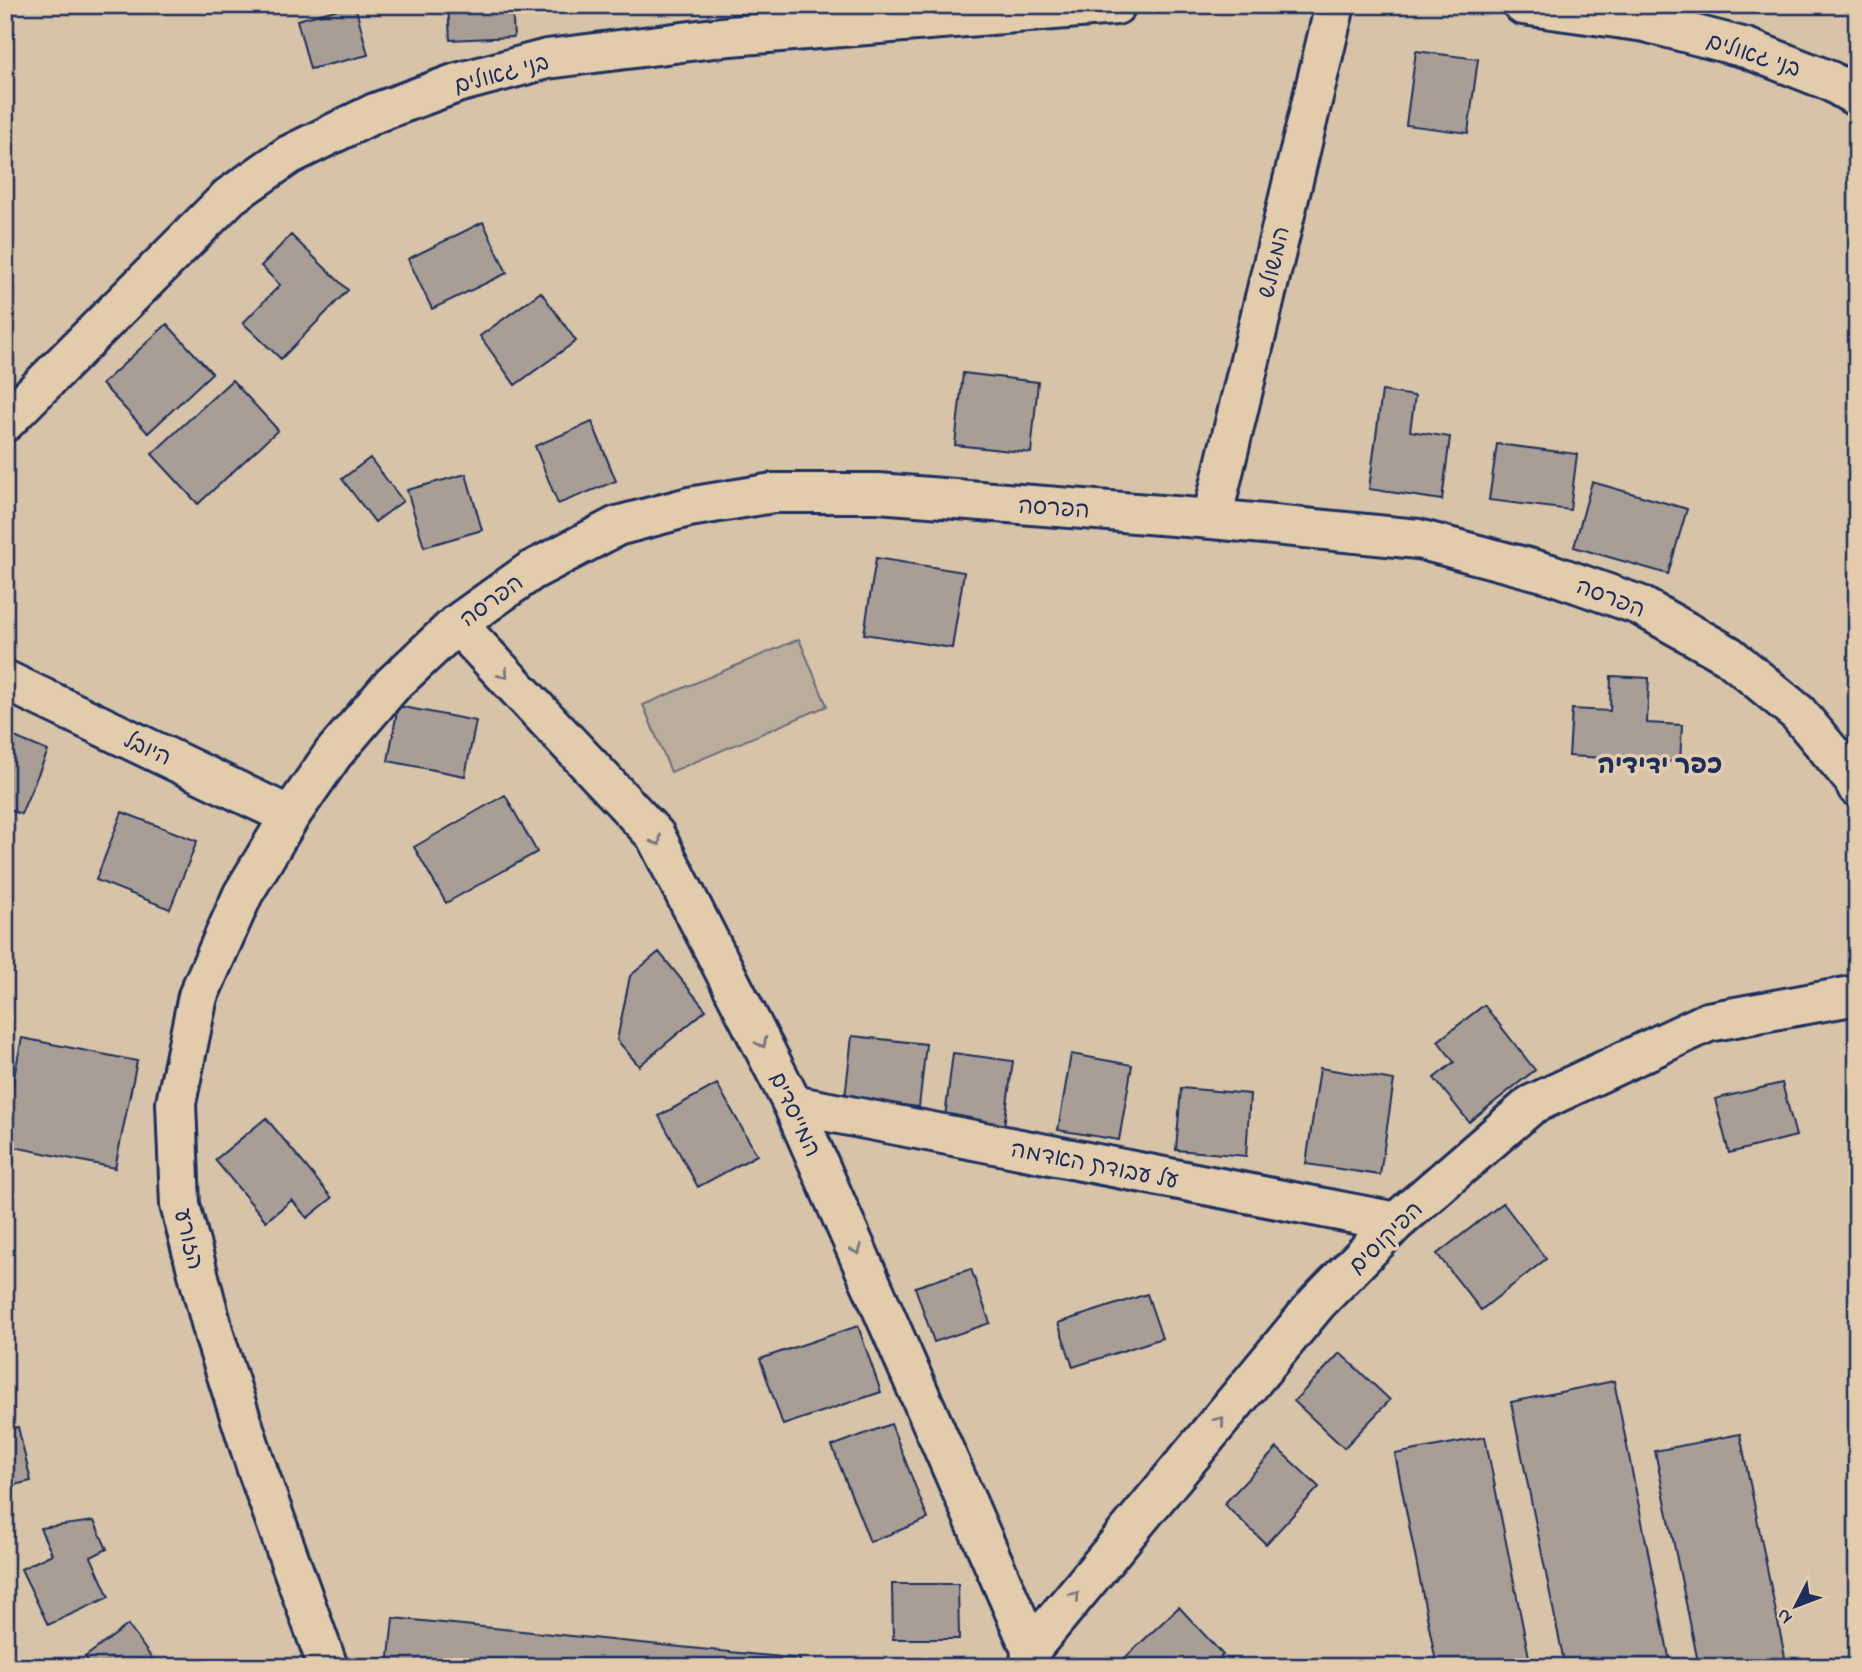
<svg xmlns="http://www.w3.org/2000/svg" width="1862" height="1672" font-family="'Indie Flower','Playpen Sans Hebrew',sans-serif">
<style>
.park{fill:#bbad9c;stroke:#6b6e7d;stroke-width:2}
.building{fill:#a89e95;stroke:#1b2f5e;stroke-width:2}
.lines{fill:none;stroke-linecap:round;stroke-linejoin:round}
.minor-casing{stroke:#1b2f5e;stroke-width:44}
.minor{stroke:#e3ccac;stroke-width:38}
.oneway{stroke:#757681}
.labels{text-anchor:middle;stroke-width:7;stroke-linejoin:round;paint-order:stroke}
.street-label{font-size:23px;fill:#1b2f5e;stroke:#e3ccac}
.quarter-label{font-size:26px;font-weight:bold;fill:#1b2f5e;stroke:#e3ccac}
</style>
<rect width="100%" height="100%" fill="#d7c3a7"/>
<filter id="ink" filterUnits="userSpaceOnUse"><feTurbulence type="fractalNoise" baseFrequency=".0143" numOctaves="2"/><feDisplacementMap in="SourceGraphic" scale="14" xChannelSelector="R" yChannelSelector="G"/><feConvolveMatrix kernelMatrix="1 2 1 2 8 2 1 2 1" color-interpolation-filters="sRGB"/></filter>
<g filter="url(#ink)">
<!-- park -->
<path class="park" d="M799 639 827 706 671 772 643 705Z"/>
<!-- building -->
<path class="building" d="M355 5 368 55 310 69 297 20Z
M448 5H512L514 37 450 40Z
M1416 51 1478 59 1468 133 1406 125Z
M483 222 507 273 432 309 408 259Z
M291 235 348 290 281 359 243 323 280 285 261 266Z
M541 292 576 341 515 385 480 336Z
M167 324 212 373 148 433 102 384Z
M963 373 1038 382 1031 453 955 445Z
M232 380 278 430 198 504 152 454Z
M1382 391 1415 396 1410 431 1450 437 1442 500 1369 489Z
M592 422 616 481 558 504 535 446Z
M1497 444 1577 454 1570 510 1489 500Z
M370 458 403 501 375 522 342 479Z
M466 474 482 530 424 547 407 490Z
M1592 482 1687 509 1668 574 1574 547Z
M876 558 964 572 952 648 864 634Z
M1611 676 1649 678 1647 723 1682 725 1680 762 1569 756 1572 709 1610 711Z
M398 706 476 721 465 776 388 761Z
M5 733 48 751 21 814 5 808Z
M505 795 537 852 446 903 414 847Z
M122 812 197 841 170 909 96 880Z
M659 952 706 1010 639 1066 617 1040 630 976Z
M1484 1005 1535 1070 1469 1122 1434 1078 1454 1062 1438 1041Z
M852 1036 926 1044 919 1107 845 1098Z
M22 1038 137 1061 115 1168 5 1145V1121Z
M953 1053 1013 1061 1004 1126 945 1117Z
M1071 1054 1132 1065 1119 1140 1058 1130Z
M1320 1068 1394 1080 1380 1175 1306 1164Z
M1782 1083 1796 1136 1729 1153 1715 1099Z
M717 1084 757 1155 698 1187 659 1116Z
M1181 1088 1250 1094 1246 1156 1176 1150Z
M266 1118 332 1198 307 1218 292 1200 266 1221 215 1160Z
M1503 1203 1546 1259 1481 1310 1437 1254Z
M971 1269 990 1323 934 1342 915 1287Z
M1147 1294 1162 1338 1073 1367 1058 1323Z
M858 1326 881 1392 783 1425 760 1359Z
M1340 1353 1390 1400 1344 1448 1294 1401Z
M1614 1381 1671 1667H1565L1511 1402Z
M891 1424 928 1519 870 1542 832 1446Z
M18 1427 31 1481 5 1487V1430Z
M1740 1434 1787 1667H1699L1655 1451Z
M1485 1437 1531 1667H1437L1395 1454Z
M1277 1448 1319 1487 1266 1544 1224 1504Z
M94 1521 107 1549 91 1557 109 1597 48 1625 21 1569 52 1554 40 1528Z
M892 1584H958L959 1639H893Z
M1179 1607 1223 1655 1210 1667H1115Z
M393 1618 800 1659 799 1667H388Z
M128 1625 158 1667H92L85 1657Z"/>
<g class="lines">
<!-- minor casing -->
<g class="minor-casing">
<path id="minor" d="M1523 5 1645 22 1746 48 1830 81 1857 97
M5 422 230 196 289 155 375 113 457 83 547 59 730 36 1116 5
M1212 519 1335 5
M457 624 655 835 793 1105 1031 1649 1030 1667
M5 680 290 816
M793 1105 1396 1222
M1031 1649 1317 1303 1396 1222 1531 1105 1708 1022 1857 995
M328 1667 256 1466 215 1338 180 1205 176 1103 198 996 243 894 290 816 333 754 392 685 457 624 531 571 617 526 689 507 773 493H878L1212 519 1418 539 1551 574 1639 605 1728 655 1798 713 1853 779 1857 787"/>
</g>
<!-- minor -->
<use href="#minor" class="minor"/>
</g>
<!-- one-way arrows -->
<defs><path id="oneway-chevron" d="M-2-3.5L2.5 0L-2 3.5" fill="none" stroke-width="1.6" stroke-linecap="round" stroke-linejoin="round" transform="scale(1.75)"/></defs>
<g class="oneway">
<use href="#oneway-chevron" transform="translate(504 674) rotate(47)"/>
<use href="#oneway-chevron" transform="translate(657 841) rotate(59)"/>
<use href="#oneway-chevron" transform="translate(762 1043) rotate(63)"/>
<use href="#oneway-chevron" transform="translate(857 1250) rotate(66)"/>
<use href="#oneway-chevron" transform="translate(1220 1421) rotate(-50)"/>
<use href="#oneway-chevron" transform="translate(1075 1596) rotate(-50)"/>
</g>
</g>
<g class="labels">
<!-- street labels -->
<g class="street-label">
<text transform="translate(1754 54) rotate(18)" y="8">בני גאולים</text>
<text transform="translate(501 73) rotate(-15)" y="8">בני גאולים</text>
<text transform="translate(1273 262) rotate(-77)" y="8">המשולש</text>
<text transform="translate(1054 507) rotate(4)" y="8">הפרסה</text>
<text transform="translate(1611 597) rotate(21)" y="8">הפרסה</text>
<text transform="translate(491 600) rotate(-36)" y="8">הפרסה</text>
<text transform="translate(148 748) rotate(25)" y="8">היובל</text>
<text transform="translate(796 1114) rotate(65)" y="8">המייסדים</text>
<text transform="translate(1095 1164) rotate(11)" y="8">על עבודת האדמה</text>
<text transform="translate(1385 1237) rotate(-44)" y="8">הפיקוסים</text>
<text transform="translate(190 1239) rotate(76)" y="8">הזורע</text>
</g>
<!-- quarter labels -->
<g class="quarter-label">
<text x="1660" y="773">כפר ידידיה</text>
</g>
</g>
<!-- margin -->
<rect width="1862" height="1672" fill="none" stroke="#e3ccac" stroke-width="28"/>
<rect x="14" y="14" width="1834" height="1644" fill="none" stroke="#1b2f5e" stroke-width="2.5" filter="url(#ink)"/>
<!-- north arrow -->
<g transform="translate(1796 1606) rotate(228)" stroke="#e3ccac" stroke-width="5" paint-order="stroke">
<path d="M0-5L12 26L0 18L-12 26Z" fill="#1b2f5e"/>
<text y="-10" font-size="19" font-weight="bold" text-anchor="middle" fill="#1b2f5e">N</text>
</g>
</svg>
